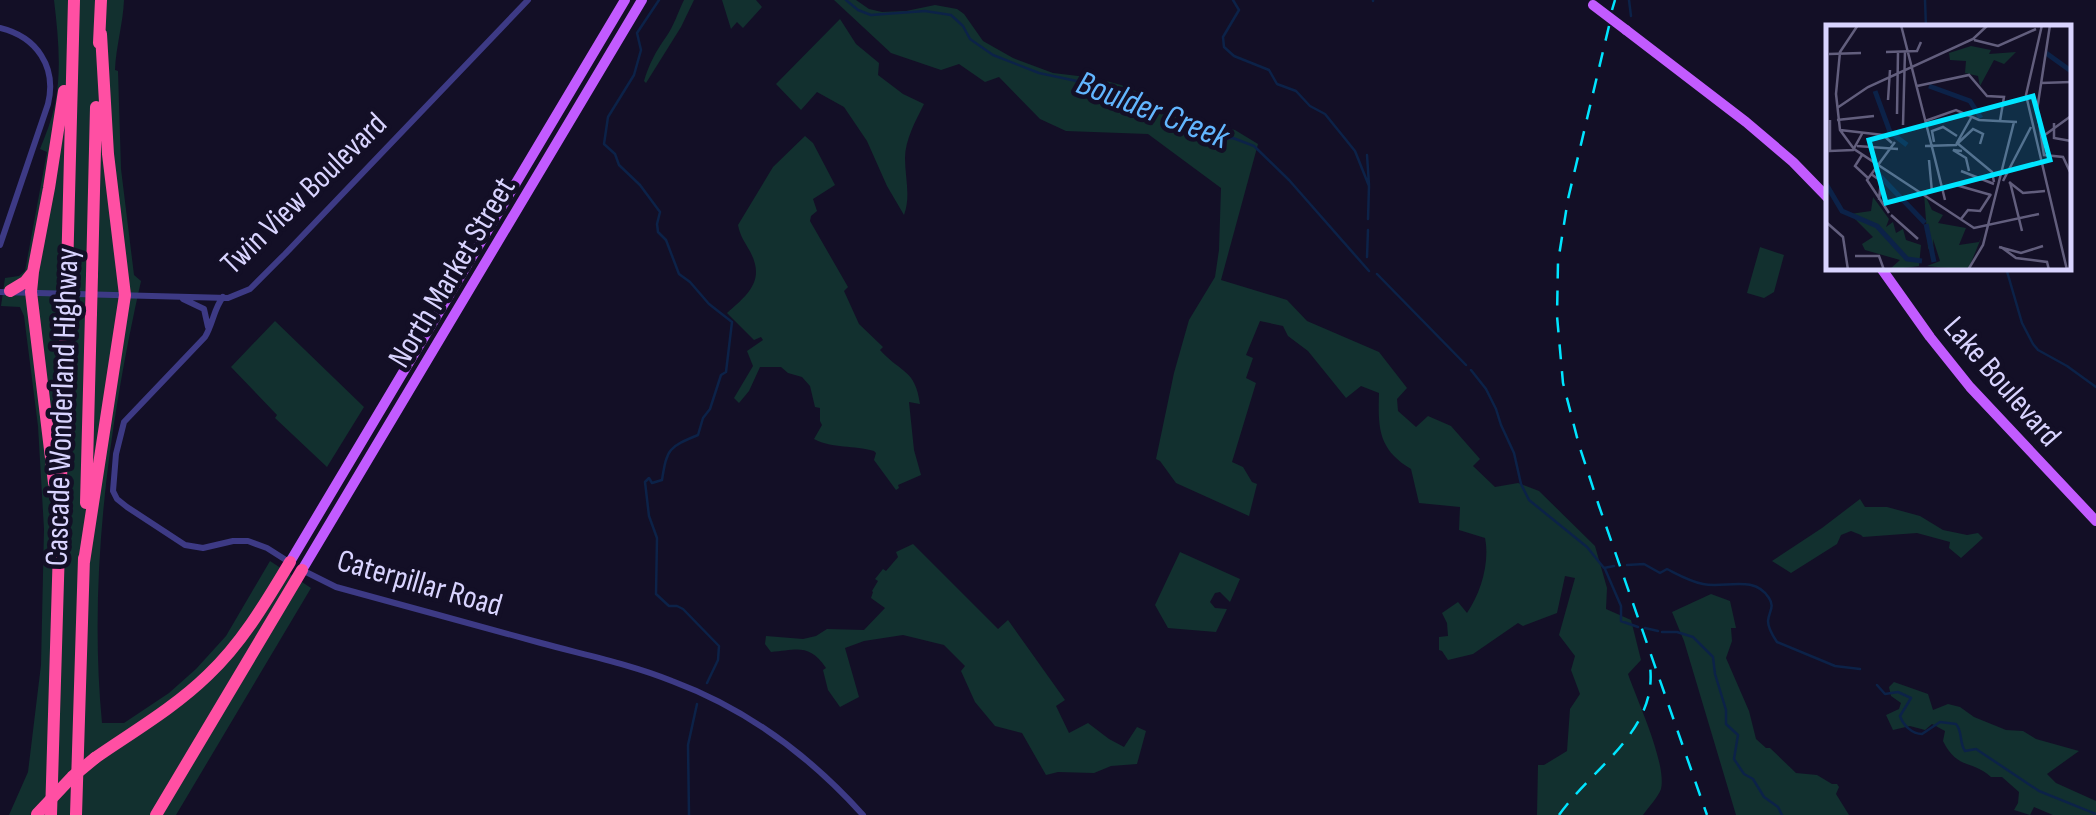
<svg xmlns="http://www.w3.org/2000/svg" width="2096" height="815" font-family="'Sofia Sans Condensed',sans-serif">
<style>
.green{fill:#12302f}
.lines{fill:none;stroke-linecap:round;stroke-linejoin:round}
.stream{stroke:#0c2248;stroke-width:2.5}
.minor{stroke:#3d3a85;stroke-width:6}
.major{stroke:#c25bff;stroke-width:10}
.highway{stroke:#ff4fa3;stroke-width:12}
.rail{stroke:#00e5ff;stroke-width:2.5;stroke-dasharray:15 12;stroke-linecap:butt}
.major-bridge{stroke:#c25bff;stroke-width:10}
.highway-bridge{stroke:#ff4fa3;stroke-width:12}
.labels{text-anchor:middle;stroke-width:9;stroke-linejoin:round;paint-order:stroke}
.street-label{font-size:32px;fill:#d9d4ff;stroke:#130f26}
.water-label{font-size:35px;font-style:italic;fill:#62b6ff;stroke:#130f26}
.inset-river{fill:none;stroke:#0c2248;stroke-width:5}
.inset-road{fill:none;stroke:#625e7d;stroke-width:2.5}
.view{fill:#00e5ff;fill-opacity:0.15;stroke:#00e5ff;stroke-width:5}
.inset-edge{fill:none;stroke:#d9d4ff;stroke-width:5}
</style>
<rect width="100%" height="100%" fill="#130f26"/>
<!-- green -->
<path class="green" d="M54 0H124C123 24 116 46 115 70L118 71 121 169 134 275 141 281C109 424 88 576 102 723H124L169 693 196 669 226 636 270 561 311 588 176 815H9L28 772 41 665 44 529 38 426 24 316 20 307 1 306 5 278 19 276 25 271 47 152 40 149C46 134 52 119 55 104 62 70 58 34 54 0Z
M684 0H694L681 27 646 83 644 81C649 64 656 51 666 37 674 26 678 12 684 0Z
M722 0H756L762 7 743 28 737 22 731 29Z
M834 0H856L869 9 882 12 906 11 935 5 957 9 964 14 983 41 1013 58 1053 73 1095 78 1121 85 1145 95 1183 118 1235 130 1258 144 1221 280 1287 300 1307 321 1379 352 1407 388 1397 399 1398 411 1416 427 1428 416 1451 426 1480 459 1473 466 1495 487 1518 483 1539 491 1595 546 1607 588 1606 609 1631 620 1641 660 1628 674C1637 700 1667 764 1661 789 1658 797 1648 808 1643 815H1537L1538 765H1544L1567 751 1570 709 1580 694 1571 670 1575 656 1559 635 1575 578 1565 576 1557 613 1523 626 1518 623 1473 654 1448 660 1442 651 1439 650V637L1448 636 1447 623 1442 613 1458 602 1467 613C1481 593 1490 562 1485 538L1459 530 1460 507 1419 503 1411 469C1378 449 1378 428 1379 393L1361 386 1346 398 1308 351 1288 336 1283 326 1260 321 1246 355 1253 358 1246 378 1256 383 1232 462 1243 467 1252 482 1257 484 1249 516 1176 483 1160 461 1156 459 1174 373 1189 320 1215 277 1219 250 1221 188 1148 134 1066 131 1040 119 999 77 985 82 959 64 941 70 891 53Z
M840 19 856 44 879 63 878 75 903 94 924 104C916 120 905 140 905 158 905 178 911 196 904 215L887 186 867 141 844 107 817 92 801 110 776 84Z
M805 136 813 143 835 185 813 199 817 211 811 216 810 221 848 287 844 291 859 324 883 347 880 350C902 374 915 369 920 404L909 402 914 450 921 475 898 485 899 488 896 490 874 460 876 453 874 451C854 445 833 449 814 439L822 425 820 421V408L815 407 810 386 802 377 788 373 781 367H760L749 391 739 403 734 398 753 366 747 351 763 340 761 337 754 340 727 313C749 294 767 279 748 248 743 239 740 235 738 225L773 167Z
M1760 247 1784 255 1774 292 1764 298 1747 293Z
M275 321 364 407 327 467 275 418 277 415 231 367Z
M1860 499 1865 507H1887L1920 516 1943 530 1967 535 1978 533 1983 538 1961 558 1949 548 1950 542 1917 533 1863 537 1861 535 1851 531 1841 535 1837 544 1791 573 1772 561 1822 528Z
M913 544 998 629 1008 620 1065 700 1056 706 1069 733 1088 723 1109 739 1124 747 1137 727 1146 731 1137 764 1111 766 1094 773 1058 772 1046 775 1022 733 995 726 975 702 961 671 965 666 944 645 903 635 864 641 845 648 859 697 840 707 828 690 823 670 826 668C809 643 797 650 771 652L765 644 766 636 803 639 816 636 827 629 864 630 885 608 871 598 873 592 872 591 878 581 875 579 883 569 886 571 898 557 896 552Z
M1180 552 1240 579 1230 602 1220 592 1215 593 1210 602 1215 608 1227 609 1216 632 1168 628 1155 605Z
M1711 594 1730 601 1736 628H1731L1732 641 1726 658 1749 711 1756 739 1766 748H1770L1796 773 1817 775 1832 784H1837L1839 787 1836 794 1849 815H1736L1684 641 1672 612Z
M1894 682 1928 694 1933 710 1948 704 1960 707 1974 717 2006 730 2023 731 2036 739 2079 751 2047 774 2056 783 2096 801V815H2053L2034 807 2030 815 2014 810 2018 803 2019 792 2002 777H1991C1973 760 1957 770 1943 741L1945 731 1932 724 1925 730 1910 726 1893 730 1886 715 1899 709 1901 703 1891 696 1889 687Z"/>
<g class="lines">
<!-- stream -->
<path class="stream" d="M659 0 637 33 641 50 634 75 608 117 604 144 615 154 619 165 640 185 660 212 657 224 658 232 666 240 679 274 690 282 709 304 732 322 726 372 721 375 710 409 703 418 698 435C669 447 667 448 662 480L652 483 649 478 645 482 649 516 657 538 656 594 669 606H677L683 609 719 646 718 660 707 683
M846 0 858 10 871 15 925 11 951 15 963 26 970 39 993 55 1039 73 1119 90 1148 102 1184 126 1211 139 1233 138 1254 146 1289 180 1369 271
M1233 0 1239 10 1223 37 1224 47 1234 56 1269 70 1277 84 1296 91 1310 106 1325 114 1355 151 1369 186 1368 219
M1629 0 1631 16
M1925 0 1926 28
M1373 1V0
M1367 155 1369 185
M1367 257 1368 230
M2006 268 2022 323 2033 344 2038 350 2067 366 2096 387
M1377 274 1466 365
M1471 370 1486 389 1496 409 1501 425 1514 453 1521 484 1529 500 1587 547 1604 568 1614 566
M1627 565 1644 564 1660 573 1667 569C1679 575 1689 581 1703 584 1724 589 1754 574 1769 598 1775 607 1769 611 1768 621 1768 629 1773 636 1777 642L1835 666 1860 669
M1605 569 1621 606V621L1638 627
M1645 628 1658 631
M1662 632H1677L1693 637 1713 657 1715 674 1726 710V724L1738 735 1734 759 1744 774 1753 779 1764 797 1778 807 1782 815
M1877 685 1885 694 1898 692 1911 698 1900 716C1903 725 1912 734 1922 734L1940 722 1956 724C1963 732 1959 743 1965 751L1976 749 2039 791 2096 814
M689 815 688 745 697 704"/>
<!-- minor -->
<path class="minor" d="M0 28C37 37 57 67 48 104L0 245
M0 292 228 298 250 289 285 254 528 0
M223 297C214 308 213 324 205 337L124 422 116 454 113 491 117 499 127 507 185 545 203 548 233 541H248L267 548 289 562
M183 299 204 309 208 327
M304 571 336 587C404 606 473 624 541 643 585 655 630 664 672 681 747 709 810 756 863 815"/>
<!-- major -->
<path class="major" d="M1626 30 1746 122 1793 162 1828 198
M1881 268 1930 337 1970 387 2096 521
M290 562 625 0
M302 570 642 0"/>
<!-- highway -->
<path class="highway" d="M99 43 101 0
M33 272 31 292 54 483
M67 274 74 0
M92 275 96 107
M10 291 25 282 33 272 49 188 64 91
M86 503 91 313
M84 562 125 295 108 154 101 34
M95 758C134 731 174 708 208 675 242 643 266 602 290 562
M51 815 66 313
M76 815 84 558
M156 815 302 570"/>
<!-- rail -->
<path class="rail" d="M1612 10 1615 0
M1609 26 1568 199 1558 262 1557 316 1563 383 1579 445 1599 506 1707 815
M1559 815C1592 768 1658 731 1650 666"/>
<!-- major-bridge -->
<path class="major-bridge" d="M1593 5 1626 30"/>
<!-- highway-bridge -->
<path class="highway-bridge" d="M66 313 67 274
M91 313 92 275
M37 814 72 777 95 758"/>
</g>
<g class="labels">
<!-- street labels -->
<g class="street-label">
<text transform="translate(303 193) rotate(-44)" y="11">Twin View Boulevard</text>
<text transform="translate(451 272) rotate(-59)" y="11">North Market Street</text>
<text transform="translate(2003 381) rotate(49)" y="11">Lake Boulevard</text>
<text transform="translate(61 407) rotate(-88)" y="11">Cascade Wonderland Highway</text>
<text transform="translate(420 582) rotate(16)" y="11">Caterpillar Road</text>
</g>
<!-- water labels -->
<g class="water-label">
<text transform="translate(1153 109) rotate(21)" y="12">Boulder Creek</text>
</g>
</g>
<!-- overview -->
<g transform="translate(1826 25)">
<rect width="245" height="245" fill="#130f26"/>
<path d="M145 21 165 25 163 29 190 27 178 39 168 35 154 61 152 51 139 48 140 36 124 35 123 28ZM98 168 106 185 117 190 112 198 140 203 133 220 153 217 158 206 142 245 101 241 114 236 107 214 108 232 102 223ZM47 172 63 194 60 202 67 197 70 208 77 204 80 215 95 220 93 241 63 245 74 235 39 225 36 219 47 212 24 189 45 186Z" fill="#12302f"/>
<path class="inset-river" d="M220 28 245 46M103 61 144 76 155 93M49 66 64 107 81 120M51 148 99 198M0 159 16 186 51 201 81 234 96 236M100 199 108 237"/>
<path class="inset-road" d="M32 0 14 27 10 69 14 105 28 124 148 203 213 189M75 0 108 130M216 0 200 70 241 245M224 0 211 85 218 130 237 132 245 149M148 15 172 21 210 4M60 27 91 26 95 17M3 29 35 28M215 58 245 57M91 61 143 50 161 71 178 72 174 96M62 75 64 45M11 83 42 62 147 14 162 0M71 89 72 27M145 93 131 118 166 147 168 157M4 95V126L27 125 37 107M11 95 48 91M99 96 130 85 153 95 191 97M228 98V113L245 116M77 100 79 26M14 105 57 110 66 118M216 112 245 91M108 117 106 106 117 102 131 111M31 121 72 124M99 121 130 120 147 104 157 109 154 119M136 126 127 125 140 133 143 146M36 130 29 141 42 153M108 130 119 175M103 135 106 167M135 146 168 159M45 149 55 156 53 175M177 156 205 102M183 157 197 168 219 166M184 157 196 206M130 160 165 170M63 188 41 155 69 117M65 190 92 214M135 194 142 185 154 186 165 169M0 197 17 212 22 245M173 222 195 228 217 221M175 222 190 233 221 237 223 245M29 231H53L58 245M142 245 157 220 188 97"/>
<path class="view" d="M207 71 224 135 60 178 43 115Z"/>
<rect width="245" height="245" class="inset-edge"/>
</g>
</svg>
